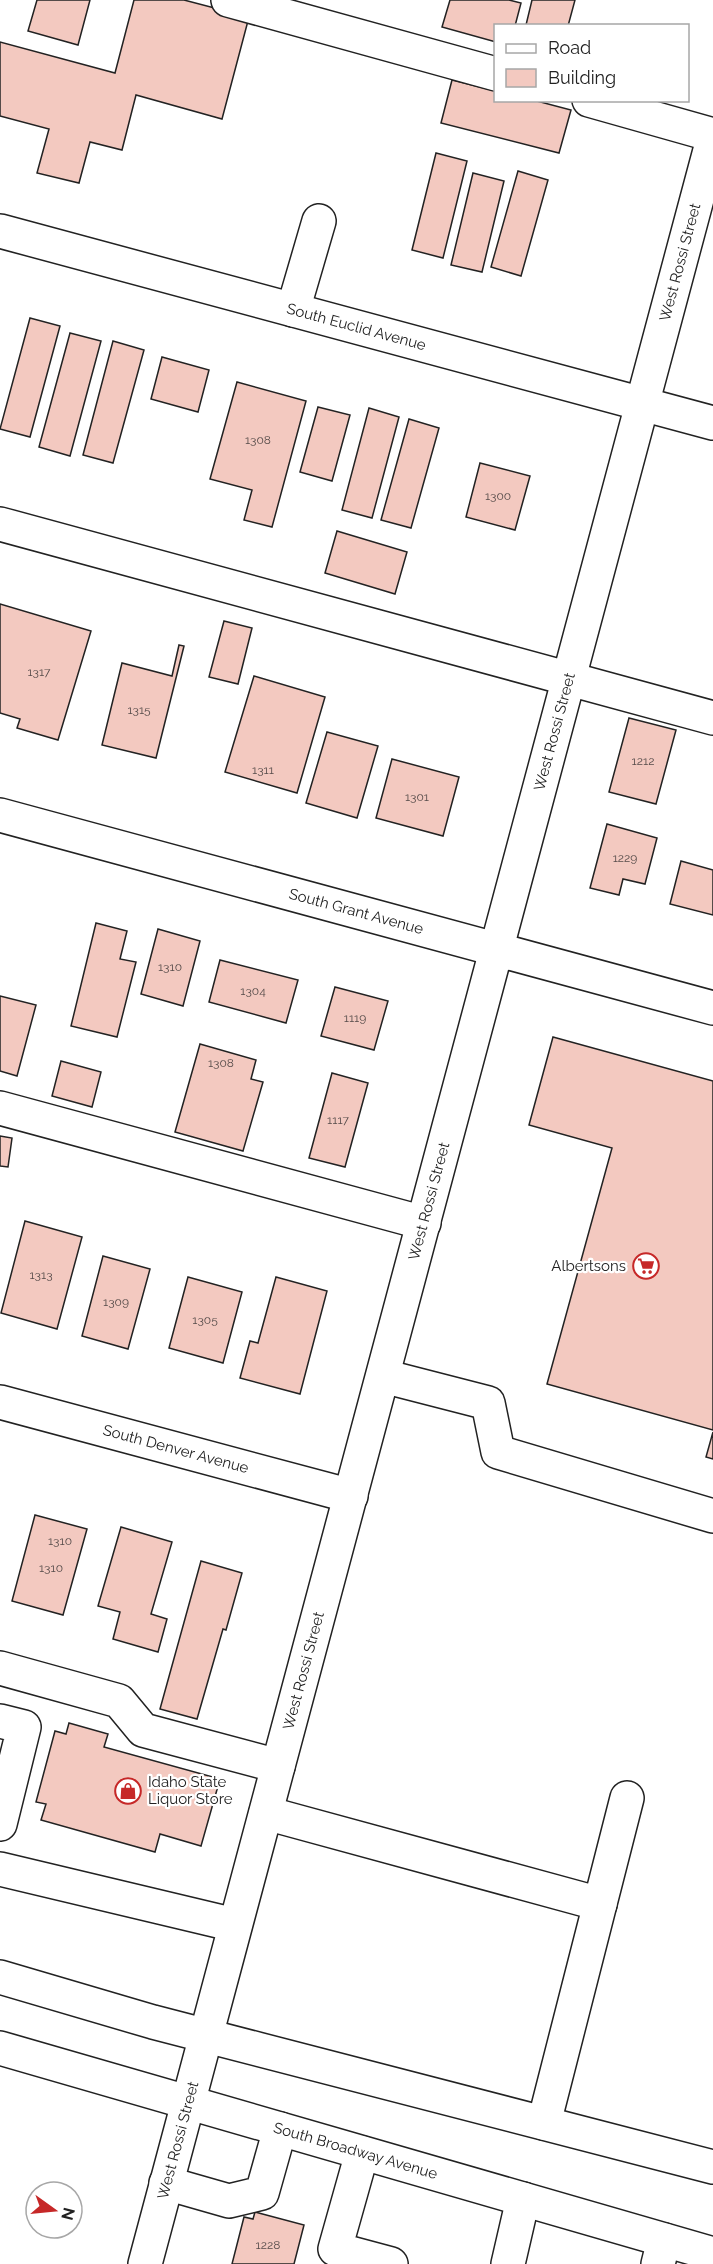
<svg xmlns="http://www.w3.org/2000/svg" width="713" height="2264" font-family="Raleway,sans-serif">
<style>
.building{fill:#f3c9c0;stroke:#222;stroke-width:1.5}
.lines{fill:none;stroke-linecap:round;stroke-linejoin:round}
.minor-casing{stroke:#222;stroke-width:36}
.major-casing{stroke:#222;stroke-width:36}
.minor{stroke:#fff;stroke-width:33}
.major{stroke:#fff;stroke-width:33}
.labels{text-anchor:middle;stroke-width:4.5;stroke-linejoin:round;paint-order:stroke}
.number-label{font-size:12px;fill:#564c4a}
.street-label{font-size:15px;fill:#222;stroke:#fff}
.poi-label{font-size:15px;fill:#222;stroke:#fff;text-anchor:end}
</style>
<rect width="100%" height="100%" fill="#fff"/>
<!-- building -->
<path class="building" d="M37 0H90L78 45 28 31Z
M134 0H184L249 17 222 119 136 95 122 150 90 142 79 183 37 173 49 129 0 116V42L115 73Z
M450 0H509L521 3 515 26H496V42L442 27Z
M532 0H575L568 26 526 25Z
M452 80 496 91V100H533L571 110 559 153 441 123Z
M436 153 467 161 443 258 412 250Z
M518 171 548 180 521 276 491 267Z
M473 173 504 181 482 272 451 265Z
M30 318 60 326 30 437 0 429Z
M70 333 101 341 70 456 39 447Z
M113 341 144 350 113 463 83 455Z
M162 357 209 370 198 412 151 399Z
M237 382 306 401 272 527 244 520 252 490 210 479Z
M318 407 350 415 332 481 300 472Z
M369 408 399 417 372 518 342 510Z
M409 419 439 428 411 528 381 520Z
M480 463 530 476 515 530 466 517Z
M337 531 407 552 395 594 325 573Z
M0 604 91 631 58 740 17 728 20 719 0 713Z
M224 621 252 628 238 684 209 677Z
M179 645 184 646 156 758 102 745 122 663 172 676Z
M254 676 325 697 297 793 225 772Z
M629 718 676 730 656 804 609 792Z
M327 732 378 746 357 818 306 803Z
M392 759 459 777 443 836 376 818Z
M607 824 657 838 645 884 623 879 619 895 590 888Z
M681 861 713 870V915L670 904Z
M96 923 127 931 120 959 136 962 117 1037 71 1026Z
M158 929 200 941 183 1006 141 994Z
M220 960 298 980 286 1023 209 1002Z
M335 987 388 1001 374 1050 321 1036Z
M0 996 36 1005 17 1076 0 1071Z
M553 1037 713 1081V1430L547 1384 612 1148 529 1125Z
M200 1044 256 1060 251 1079 263 1082 243 1151 175 1132Z
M61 1061 101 1072 92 1107 52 1096Z
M332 1073 368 1083 345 1167 309 1158Z
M0 1136 12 1138 8 1167 0 1166Z
M25 1221 82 1237 57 1329 1 1313Z
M103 1256 150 1269 128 1349 82 1336Z
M188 1277 242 1292 223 1363 169 1348Z
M276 1277 327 1291 300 1394 240 1378 250 1341 258 1343Z
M713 1432V1459L706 1457Z
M35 1515 87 1529 63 1615 12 1601Z
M121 1527 172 1542 151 1614 167 1619 158 1652 113 1639 120 1612 98 1606Z
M201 1561 242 1573 226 1630 223 1629 197 1719 160 1709Z
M69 1723 108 1734 104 1747 220 1779 201 1846 160 1834 155 1852 41 1820 46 1804 36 1802 55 1731 66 1734Z
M255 2212 304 2225 294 2264H232L244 2217 253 2219Z"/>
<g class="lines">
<!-- minor casing -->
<g class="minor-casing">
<g id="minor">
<path d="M228 0 496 74"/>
<path d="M589 100 713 135"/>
<path id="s1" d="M0 231 713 423"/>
<path d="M293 310 319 221"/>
<path d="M0 524 713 718"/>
<path id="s2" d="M0 815 713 1008"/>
<path d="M0 1108 424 1223"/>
<path d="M383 1376 488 1403 498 1452 713 1516"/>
<path id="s3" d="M0 1402 351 1496"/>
<path d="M0 1668 119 1701 143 1730 278 1766"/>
<path d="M0 1721 24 1727 0 1824"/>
<path d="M266 1813 600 1904"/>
<path d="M0 1869 235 1925"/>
<path d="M544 2123 627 1798"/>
<path d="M362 2153 335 2249 391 2264"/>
<path d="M166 2183 229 2201 262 2193 280 2129"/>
<path id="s4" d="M145 2264 713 139"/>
<path d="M508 2264 523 2199"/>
<path d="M658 2264 664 2240"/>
</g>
</g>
<!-- major casing -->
<g class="major-casing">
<g id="major">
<path d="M0 1977 153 2022 713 2167"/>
<path id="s5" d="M0 2048 713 2254"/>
</g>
</g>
<!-- minor -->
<use href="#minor" class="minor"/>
<!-- major -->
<use href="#major" class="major"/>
</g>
<!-- icons -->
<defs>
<g id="supermarket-ring" transform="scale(1.35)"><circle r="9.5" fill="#fff" stroke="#c62828" stroke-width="1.5"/><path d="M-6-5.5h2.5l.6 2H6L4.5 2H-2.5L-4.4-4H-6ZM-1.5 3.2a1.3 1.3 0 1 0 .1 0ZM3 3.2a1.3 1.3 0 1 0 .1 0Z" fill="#c62828"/></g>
<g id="shop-ring" transform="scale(1.35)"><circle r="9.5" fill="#fff" stroke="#c62828" stroke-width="1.5"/><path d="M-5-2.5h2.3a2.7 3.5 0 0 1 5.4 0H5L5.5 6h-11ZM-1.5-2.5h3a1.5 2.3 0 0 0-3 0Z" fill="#c62828"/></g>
</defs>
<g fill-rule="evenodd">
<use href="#supermarket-ring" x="646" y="1266"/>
<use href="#shop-ring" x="128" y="1791"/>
</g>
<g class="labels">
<!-- number labels -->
<g class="number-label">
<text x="258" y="444">1308</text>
<text x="498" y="500">1300</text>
<text x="39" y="676">1317</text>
<text x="139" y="714">1315</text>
<text x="643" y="765">1212</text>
<text x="263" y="774">1311</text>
<text x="417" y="801">1301</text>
<text x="625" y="862">1229</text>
<text x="170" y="971">1310</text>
<text x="253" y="995">1304</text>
<text x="355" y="1022">1119</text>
<text x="221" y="1067">1308</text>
<text x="338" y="1124">1117</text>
<text x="41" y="1279">1313</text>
<text x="116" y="1306">1309</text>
<text x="205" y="1324">1305</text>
<text x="60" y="1545">1310</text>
<text x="51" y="1572">1310</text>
<text x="268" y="2249">1228</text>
</g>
<!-- street labels -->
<g class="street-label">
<text dy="5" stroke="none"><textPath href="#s4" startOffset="2072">West Rossi Street</textPath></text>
<text dy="5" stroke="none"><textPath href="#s1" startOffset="369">South Euclid Avenue</textPath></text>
<text dy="5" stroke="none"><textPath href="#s4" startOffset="1586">West Rossi Street</textPath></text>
<text dy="5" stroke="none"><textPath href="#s2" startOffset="369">South Grant Avenue</textPath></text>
<text dy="5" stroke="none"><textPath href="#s4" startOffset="1100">West Rossi Street</textPath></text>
<text dy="5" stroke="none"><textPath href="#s3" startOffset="182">South Denver Avenue</textPath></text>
<text dy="5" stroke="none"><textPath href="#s4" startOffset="614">West Rossi Street</textPath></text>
<text dy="5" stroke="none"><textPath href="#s4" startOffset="128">West Rossi Street</textPath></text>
<text dy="5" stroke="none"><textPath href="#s5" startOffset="370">South Broadway Avenue</textPath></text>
</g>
<!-- poi labels -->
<g class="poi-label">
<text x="626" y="1271">Albertsons</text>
<text x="148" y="1787" text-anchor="start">Idaho State<tspan x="148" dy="17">Liquor Store</tspan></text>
</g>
</g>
<!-- legend -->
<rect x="494" y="24" width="195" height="78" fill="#ffffff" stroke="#a7a7a7" stroke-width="1.5"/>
<rect x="506" y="44" width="30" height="9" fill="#ffffff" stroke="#a7a7a7" stroke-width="1.5"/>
<text x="548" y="54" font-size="18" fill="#222222">Road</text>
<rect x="506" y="69" width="30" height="18" fill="#f3c9c0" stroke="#a7a7a7" stroke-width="1.5"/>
<text x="548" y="84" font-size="18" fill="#222222">Building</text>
<!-- north arrow -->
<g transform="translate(54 2210) rotate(105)"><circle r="28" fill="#ffffff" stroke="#a7a7a7" stroke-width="1.5"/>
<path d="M0-4.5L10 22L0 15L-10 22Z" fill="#c62828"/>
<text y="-9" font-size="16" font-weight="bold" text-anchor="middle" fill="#222222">N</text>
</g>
</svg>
